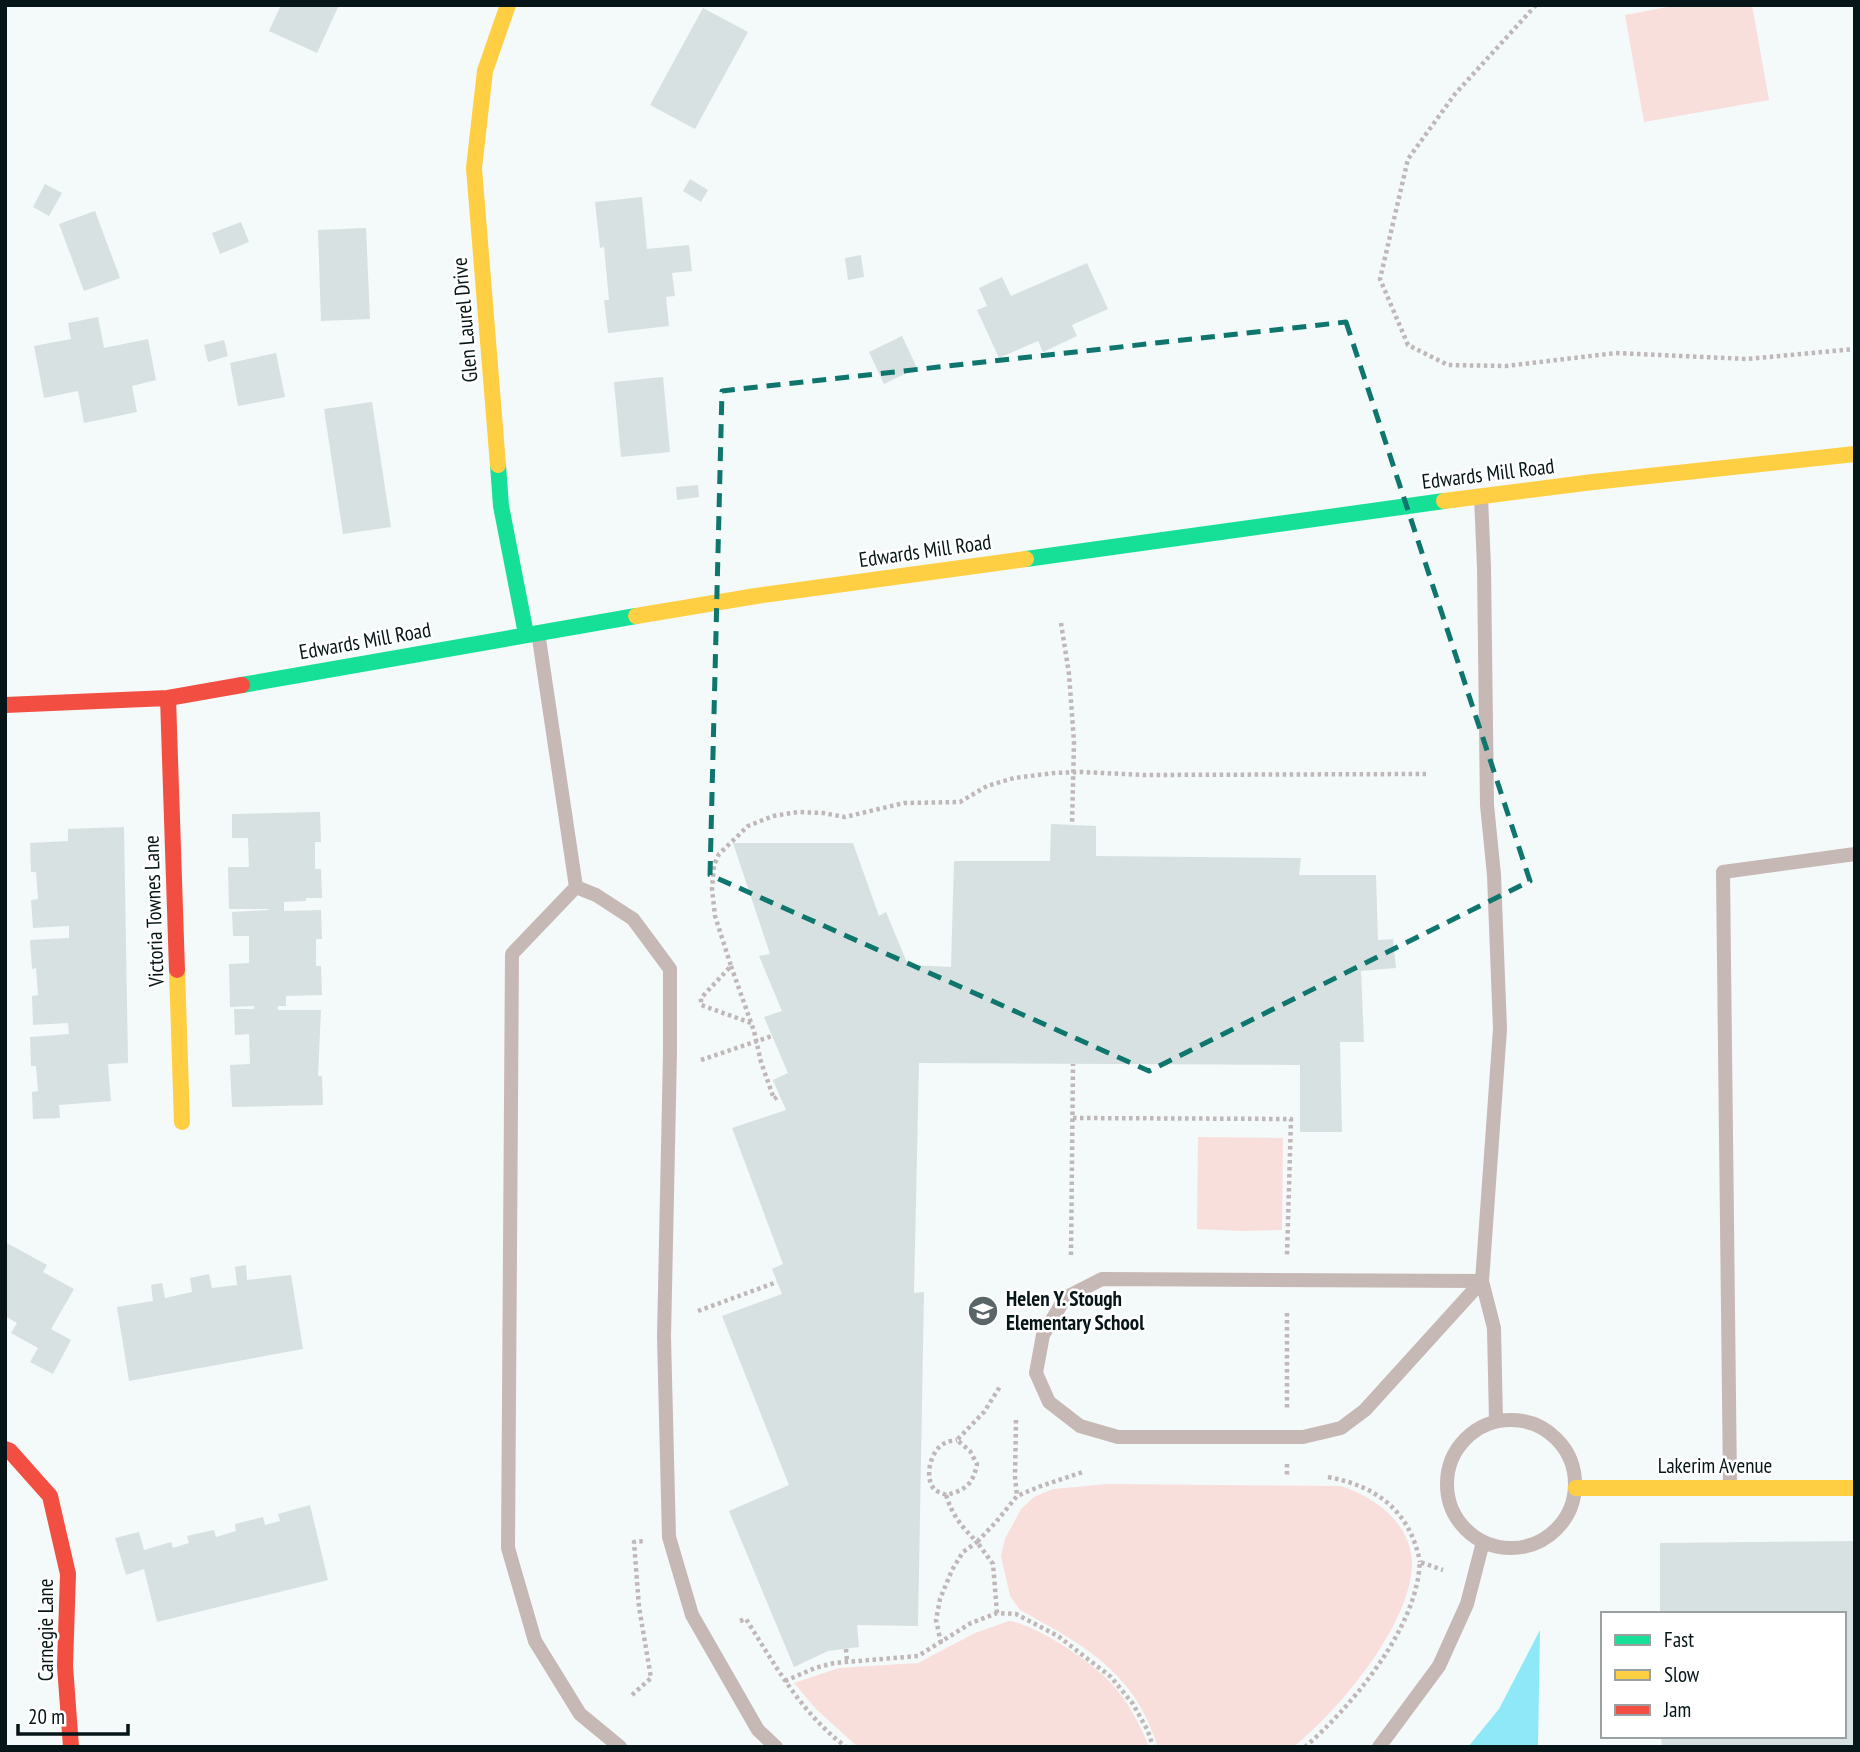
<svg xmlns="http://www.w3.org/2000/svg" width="1860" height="1752" font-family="'PT Sans Narrow',sans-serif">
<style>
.green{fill:#f8dfdc}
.water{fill:#8ee8f7}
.building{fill:#d7e1e2}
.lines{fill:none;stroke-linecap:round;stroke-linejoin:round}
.path{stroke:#c0b8b8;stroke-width:4.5;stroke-dasharray:3.5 3.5;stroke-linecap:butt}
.lane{stroke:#c6b8b5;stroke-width:14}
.fast{stroke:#16e098;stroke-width:16}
.slow{stroke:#ffcf43;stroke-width:16}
.jam{stroke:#f24e42;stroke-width:16}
.marked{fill:none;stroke:#0f766e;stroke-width:5;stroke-dasharray:14 9;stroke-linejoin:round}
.labels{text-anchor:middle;stroke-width:5;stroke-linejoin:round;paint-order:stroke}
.street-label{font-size:21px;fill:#061518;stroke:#fff}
.poi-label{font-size:21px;font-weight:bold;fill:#061518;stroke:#fff;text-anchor:start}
</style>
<rect width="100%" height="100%" fill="#f4f9fa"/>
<!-- green -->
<path class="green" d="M1678 5H1752L1769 100 1644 122 1625 15Z
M1198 1137 1283 1138 1282 1230 1241 1231 1197 1229Z
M1108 1484 1341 1486C1375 1497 1411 1523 1412 1563 1412 1623 1339 1711 1293 1747H1158C1152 1730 1145 1713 1135 1698 1108 1657 1062 1633 1020 1610L1010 1596 1001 1556 1005 1539 1021 1509 1034 1497 1053 1489Z
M1009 1621C1038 1625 1099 1666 1117 1690 1131 1707 1141 1727 1149 1747H858L816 1709 794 1683 839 1668 918 1663 975 1633Z"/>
<!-- water -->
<path class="water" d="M1540 1630 1538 1747H1468L1499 1709Z"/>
<!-- building -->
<path class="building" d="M281 5H339L317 53 269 31Z
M703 8 748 32 695 129 650 105Z
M690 179 708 190 701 202 683 191Z
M45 184 62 193 49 216 33 207Z
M642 197 647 249 689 245 692 271 672 273 675 296 666 297 669 326 608 333 604 300H609L604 247 600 248 595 202Z
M95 211 120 278 84 291 59 224Z
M241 222 249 242 220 254 212 233Z
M366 228 370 319 321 321 318 230Z
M861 255 864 277 848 280 845 258Z
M1087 263 1108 309 1072 325 1077 336 1043 352 1038 341 999 358 977 310 987 306 979 288 1002 277 1011 296Z
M98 317 104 348 148 339 156 380 132 386 137 412 84 423 78 391 44 398 34 346 71 339 68 323Z
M902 336 917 368 884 384 869 352Z
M224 340 228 356 208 362 204 345Z
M276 353 285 397 238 406 230 363Z
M663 377 670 452 621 457 614 382Z
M372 402 391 527 343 534 324 409Z
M698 485 699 497 677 500 676 487Z
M320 812 321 842H315V869H321L322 898H306V901L284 902V911L321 910 322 939H316V966H321L322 995 286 996V1006H278V1010H321L318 1076H322L323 1105 232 1107 230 1065 250 1064 249 1034 235 1035 234 1009H254V1006L230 1007 229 964 249 963V936H233L232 912 269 910 268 909H229L228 867H249L248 838H232V814Z
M1051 824 1096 826V856L1301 858 1299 875H1376L1378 940 1393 939 1396 968 1361 971 1364 1042H1340L1342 1132H1300V1065L919 1063 914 1293 924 1292 918 1626 857 1625 859 1647 828 1651 794 1667 729 1511 789 1485 722 1316 782 1294 772 1269 783 1264 732 1128 786 1110 773 1080 788 1073 764 1017 782 1011 759 956 770 954 733 843H853L879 916 886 912 908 965 951 967 954 861H1050Z
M124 827 128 1063 108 1064 111 1101 59 1105 60 1118 33 1119 32 1092 38 1091 36 1066H31L30 1037 69 1034 68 1023 33 1025 32 996 38 995 36 968 32 969 30 940 69 938V926L33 928 31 900 38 899 36 872H31L30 843 68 841V829Z
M5 1242 47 1265 43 1272 74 1289 51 1329 71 1340 53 1374 30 1362 38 1348 11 1333 17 1323 5 1316Z
M246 1265 247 1280 291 1275 303 1349 129 1381 117 1307 153 1301 151 1285 162 1283 165 1298 192 1292 190 1278 209 1274 212 1288 237 1285 235 1267Z
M310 1505 328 1580 157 1622 144 1569 126 1575 115 1538 139 1532 144 1550 171 1542 173 1548 189 1543 187 1536 214 1530 216 1537 236 1531 235 1524 263 1517 265 1525 280 1521 278 1514Z
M1855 1541V1747H1662L1661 1736H1844V1614H1660V1543Z"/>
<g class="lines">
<!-- path -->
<path class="path" d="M1536 5 1455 94 1408 159 1380 279 1408 345 1448 365 1506 366 1616 353 1747 359 1855 349
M1061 623 1069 674 1074 742 1072 825
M731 966 754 1031 761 1062 774 1099 780 1095
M751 1023 701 1005V998L731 966 715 916 712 889 714 865 719 854 748 826 773 816 798 812 823 813 845 817 904 803 960 802 987 786 1014 778 1054 773 1081 772 1144 775 1426 774
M701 1060 772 1036
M1073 1118 1291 1119 1287 1255
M1071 1255 1073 1064
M698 1311 777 1282
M1287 1313V1409
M1016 1420 1015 1477 1017 1496
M1287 1464V1475
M1328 1477C1377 1486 1410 1511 1420 1562
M946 1495C942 1493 938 1492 935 1490 923 1478 931 1449 945 1443 948 1441 953 1441 957 1440
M997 1613 993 1564 977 1542 996 1522 1017 1496 1041 1486 1083 1472
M740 1621 746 1619C775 1665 801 1713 846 1747
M941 1643 936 1620 940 1599 952 1570 963 1552 977 1542C962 1527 952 1515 946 1495 966 1490 973 1484 977 1464L970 1451 957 1440 984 1412 1001 1385
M846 1649 847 1661
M785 1681 815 1668 834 1663 918 1656 971 1623 997 1613 1016 1614 1058 1636 1111 1677 1133 1704 1148 1731 1153 1747
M632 1695 651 1678 639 1607 634 1542 644 1541
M1305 1747C1349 1709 1405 1641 1417 1583 1419 1576 1419 1569 1420 1562L1443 1570"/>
<!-- lane -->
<path class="lane" d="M1481 497 1484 567 1487 805 1494 875 1500 1029 1482 1281 1494 1328 1496 1421
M538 632 576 887
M576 887 596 895 633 919 670 969V1052L664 1337 669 1537 692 1615 758 1730 776 1747
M576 887 512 954 508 1548 535 1641 580 1714 620 1747
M1102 1279 1482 1281 1365 1410 1341 1428 1303 1437H1118L1080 1426 1049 1402 1036 1373 1043 1335 1065 1298Z
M1447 1484a64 64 0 1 1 128 0a64 64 0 1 1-128 0Z
M1730 1485 1723 872 1855 854
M1379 1747 1439 1666 1467 1604 1483 1542"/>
<!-- fast -->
<path class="fast" d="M498 465 501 506 526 634
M1026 559 1444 501
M242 685 636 616"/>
<!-- slow -->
<path class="slow" d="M498 465 474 168 485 71 508 5
M1444 501 1593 482 1855 454
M636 616 756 596 1026 559
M177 970 182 1122
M1576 1488H1855"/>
<!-- jam -->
<path class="jam" d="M168 698 177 970
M5 705 168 698 242 685
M5 1449 10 1451 50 1496 68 1574 65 1666 71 1747"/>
</g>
<!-- marked area -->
<path class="marked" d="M1346 322 1530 881 1149 1071 710 875 722 391Z"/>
<!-- icons -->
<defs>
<g id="school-disc" transform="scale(1.575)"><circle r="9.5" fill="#596567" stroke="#fff"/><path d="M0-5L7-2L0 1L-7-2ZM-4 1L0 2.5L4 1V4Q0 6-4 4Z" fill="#fff"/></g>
</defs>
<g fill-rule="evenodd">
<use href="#school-disc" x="983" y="1311"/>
</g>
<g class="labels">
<!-- street labels -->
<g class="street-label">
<text transform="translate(465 320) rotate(-95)" y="7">Glen Laurel Drive</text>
<text transform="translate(1488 474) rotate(-7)" y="7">Edwards Mill Road</text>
<text transform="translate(925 551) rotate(-8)" y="7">Edwards Mill Road</text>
<text transform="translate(365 641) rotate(-10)" y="7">Edwards Mill Road</text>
<text transform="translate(154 911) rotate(-92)" y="7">Victoria Townes Lane</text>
<text x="1715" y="1473">Lakerim Avenue</text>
<text transform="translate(46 1630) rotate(-90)" y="7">Carnegie Lane</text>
</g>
<!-- poi labels -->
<g class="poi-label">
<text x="1006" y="1306">Helen Y. Stough<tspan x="1006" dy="24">Elementary School</tspan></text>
</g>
</g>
<!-- border -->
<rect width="1860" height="1752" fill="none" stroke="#061518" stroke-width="14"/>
<!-- legend -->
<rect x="1601" y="1612" width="245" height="126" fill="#ffffff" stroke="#9ba1a3" stroke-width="2"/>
<rect x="1615" y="1635" width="35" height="10" fill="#16e098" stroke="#9ba1a3" stroke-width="2"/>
<text x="1664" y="1647" font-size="21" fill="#061518">Fast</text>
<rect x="1615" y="1670" width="35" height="10" fill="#ffcf43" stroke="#9ba1a3" stroke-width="2"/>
<text x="1664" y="1682" font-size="21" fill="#061518">Slow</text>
<rect x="1615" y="1705" width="35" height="10" fill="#f24e42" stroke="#9ba1a3" stroke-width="2"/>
<text x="1664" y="1717" font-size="21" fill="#061518">Jam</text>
<!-- scale -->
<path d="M18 1724v10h110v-10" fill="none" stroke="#061518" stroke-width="3.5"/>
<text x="28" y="1724" font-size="21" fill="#061518" stroke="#ffffff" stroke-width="5" paint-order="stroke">20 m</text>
</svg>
